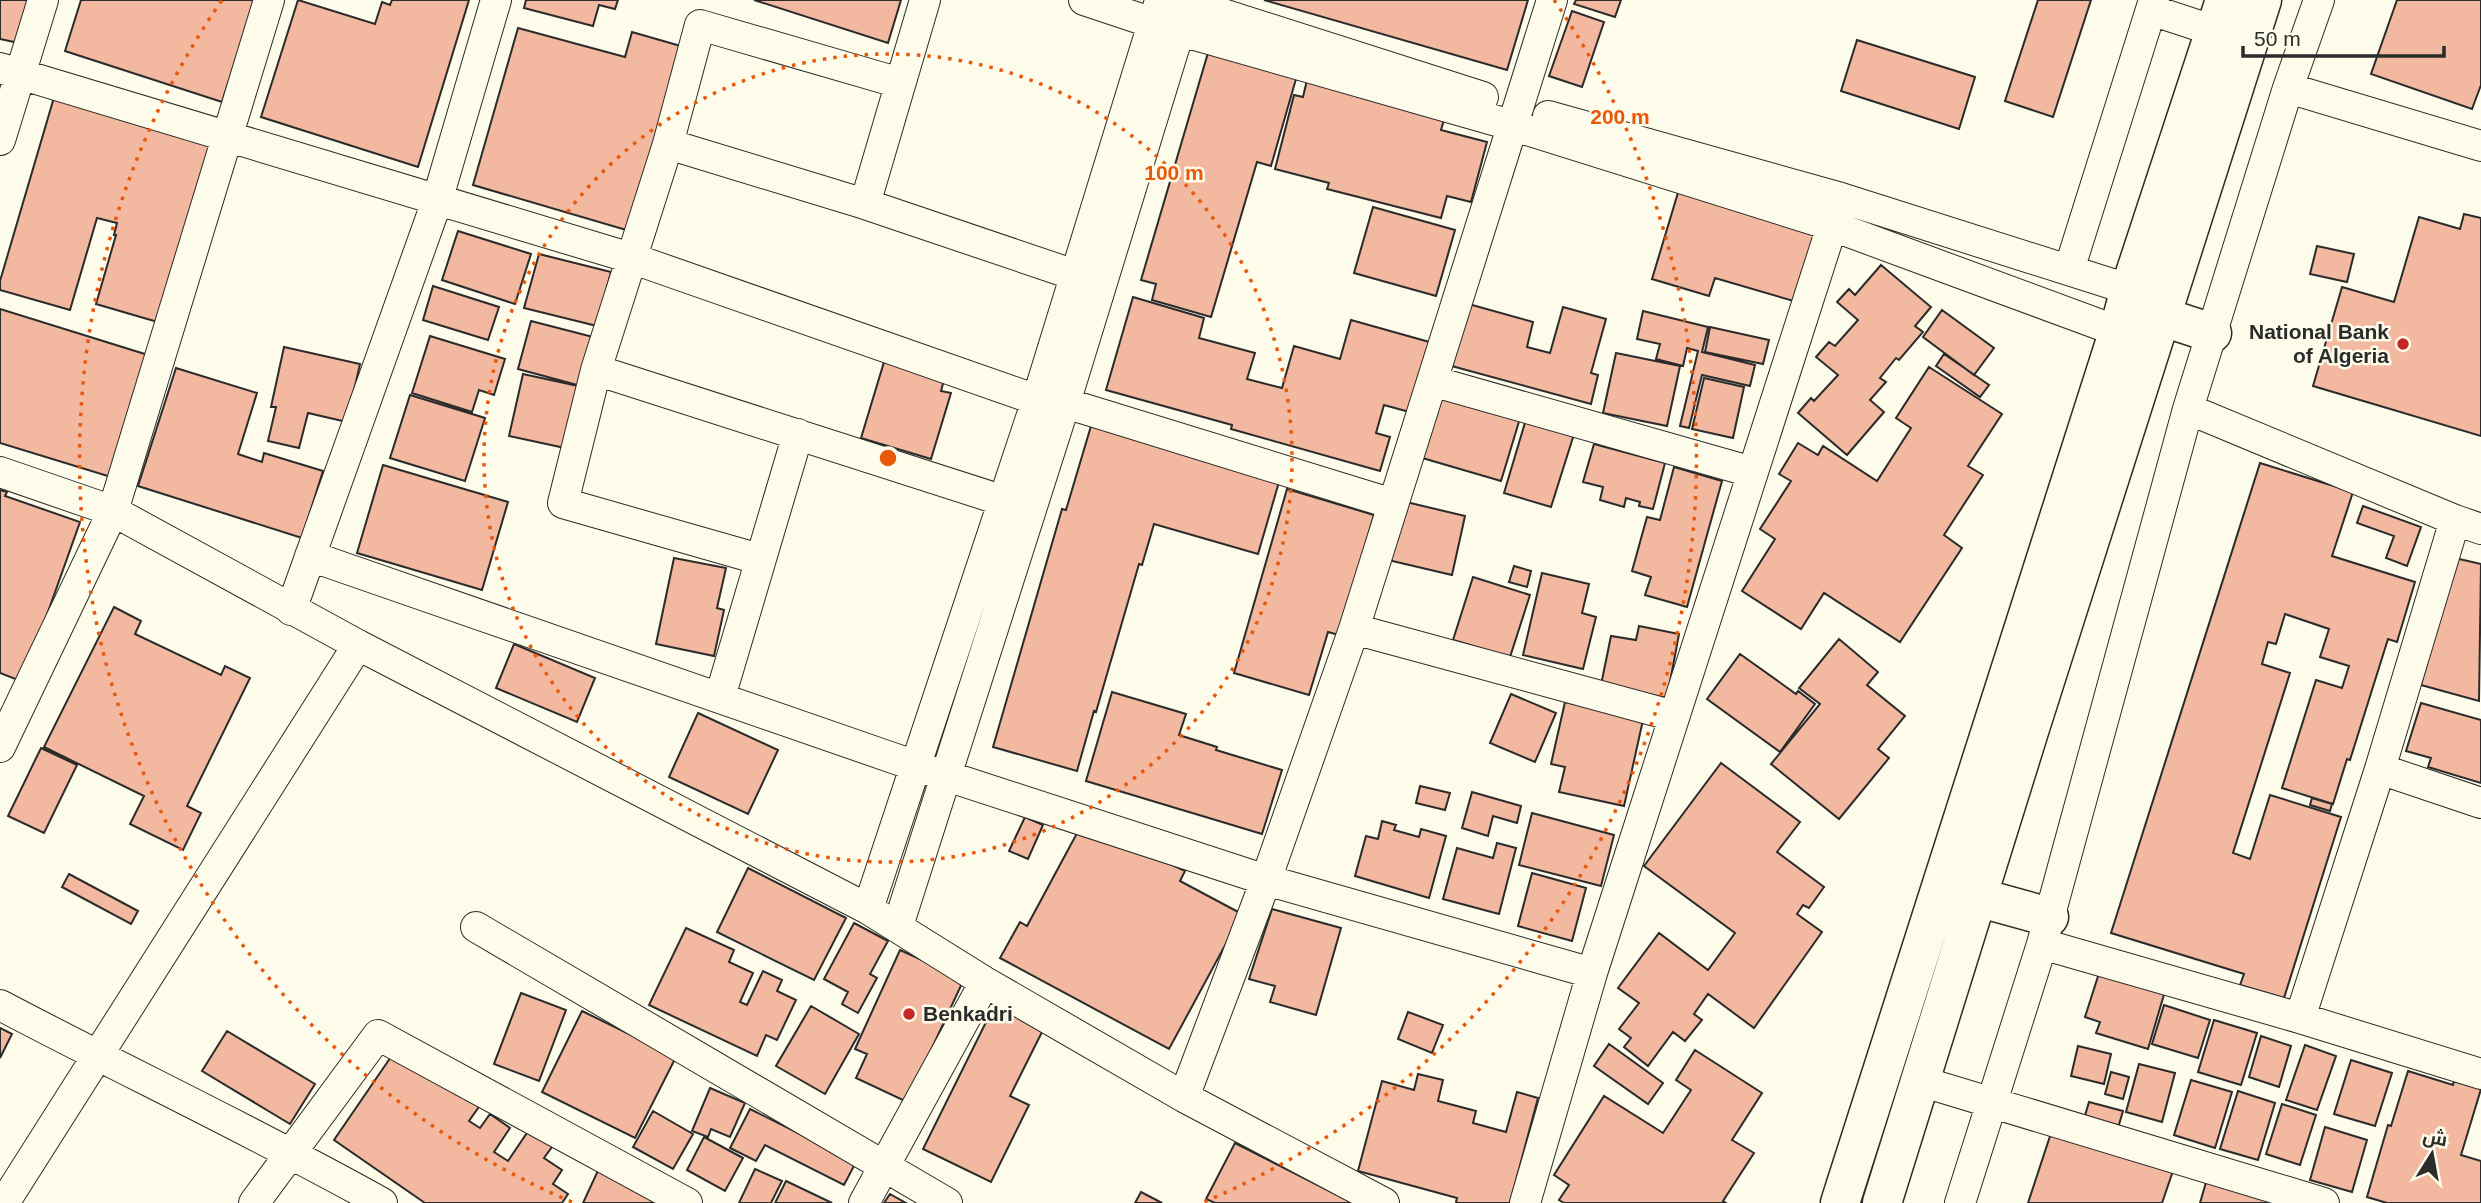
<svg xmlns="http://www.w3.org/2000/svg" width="2481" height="1203" font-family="Helvetica,Cairo,sans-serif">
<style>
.building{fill:#f2b8a0;stroke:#2b2b2b;stroke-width:2}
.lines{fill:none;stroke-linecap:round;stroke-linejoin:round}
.minor-casing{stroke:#2b2b2b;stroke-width:32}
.highway-casing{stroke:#2b2b2b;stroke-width:41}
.minor{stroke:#fdfbea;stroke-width:30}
.highway{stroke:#fdfbea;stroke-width:38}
.ring{fill:none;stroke:#e8590c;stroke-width:3.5;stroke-dasharray:3.5 7}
.poi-dot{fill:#c62828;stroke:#fdfbea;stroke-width:2.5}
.labels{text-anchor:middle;stroke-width:5;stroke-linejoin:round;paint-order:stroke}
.poi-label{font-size:21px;font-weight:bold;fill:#2b2b2b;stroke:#fdfbea;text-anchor:end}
.centre{fill:#e8590c;stroke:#fdfbea;stroke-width:3.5}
.ring-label{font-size:21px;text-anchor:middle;font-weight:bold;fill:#e8590c;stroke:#fdfbea;stroke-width:5;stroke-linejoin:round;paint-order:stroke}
</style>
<rect width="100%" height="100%" fill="#fdfbea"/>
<!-- building -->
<path class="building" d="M0 0H30L19 43 0 39Z
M81 0H255L222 102 65 51Z
M298 0 375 24 382 2 390 5 392 0H469L418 167 261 117Z
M526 0H618L615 9 599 5 593 26 524 8Z
M754 0H901L888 43Z
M1264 0H1528L1507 70Z
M1576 0H1621L1615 17 1574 4Z
M2038 0H2091L2053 117 2005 101Z
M2397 0H2481V85L2472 109 2371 74Z
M1572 11 1604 22 1582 87 1549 76Z
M518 28 625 57 632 32 691 49 633 232 473 185Z
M1857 40 1975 77 1959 129 1841 91Z
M1210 46 1298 72 1271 166 1257 162 1211 317 1152 300 1156 284 1141 280Z
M1307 80 1446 113 1441 130 1487 142 1471 202 1447 196 1441 218 1327 189 1329 183 1275 169 1294 95 1303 97Z
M55 94 215 140 161 323 96 304 116 235H114L117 223 97 218 70 310 0 290V281Z
M1680 186 1820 227 1797 302 1715 278 1709 296 1652 279Z
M1373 207 1455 230 1436 296 1354 273Z
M2464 214 2481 218V436L2313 386 2342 287 2394 302 2419 217 2460 229Z
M458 231 531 254 515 304 442 280Z
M2317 246 2354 254 2347 282 2310 274Z
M539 254 611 272 597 326 524 308Z
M1881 265 1931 307 1915 326 1923 332 1899 360 1896 358 1880 378 1886 382 1870 400 1884 412 1847 455 1798 413 1811 398 1814 401 1838 375 1816 357 1829 342 1835 346 1858 320 1837 302 1849 289 1855 295Z
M433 286 499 307 488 340 423 320Z
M1133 297 1204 318 1199 338 1255 353 1247 379 1282 388 1294 346 1340 359 1351 320 1433 343 1413 413 1384 405 1376 433 1390 437 1380 471 1231 429 1232 425 1106 390Z
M1465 303 1533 322 1527 347 1550 353 1563 307 1606 319 1591 373 1598 375 1591 404 1448 365Z
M0 309 148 355 111 477 0 443Z
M1942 310 1994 348 1974 375 1923 337Z
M1643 311 1708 327 1702 352 1755 365 1750 386 1702 375 1689 428 1680 426 1698 351 1687 348 1683 366 1656 359 1660 344 1637 339Z
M531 321 593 337 581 386 518 369Z
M1710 327 1769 340 1763 364 1705 352Z
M430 336 505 359 494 395 479 390 472 412 412 393Z
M284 347 360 364 347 422 308 413 299 448 268 441 276 407H271Z
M1616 353 1680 366 1667 426 1603 413Z
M1944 354 1989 385 1980 397 1936 366Z
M884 362 944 380 941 391 951 393 931 459 861 438Z
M1929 367 2002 414 1968 466 1983 475 1944 535 1962 548 1900 642 1824 593 1801 629 1742 591 1775 539 1760 529 1791 481 1779 474 1798 443 1818 455 1823 446 1877 481 1911 428 1896 418Z
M176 368 257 393 238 454 262 462 264 453 323 471 302 538 138 486Z
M523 374 578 386 565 448 509 436Z
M1704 378 1744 387 1733 438 1692 429Z
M1438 391 1521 415 1501 481 1419 457Z
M410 395 485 418 465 481 390 458Z
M1527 416 1575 431 1551 507 1504 493Z
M1091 426 1279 482 1258 554 1154 524 1142 565 1139 564 1096 712 1094 711 1077 771 993 747 1062 509 1066 510Z
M1594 444 1665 463 1653 509 1639 506 1640 502 1626 498 1624 507 1600 500 1603 487 1583 482Z
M2260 463 2353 492 2332 556 2415 582 2397 642 2388 639 2350 760 2347 759 2333 804 2282 788 2316 680 2342 688 2349 666 2320 657 2329 629 2285 614 2276 644 2268 642 2262 664 2290 673 2233 853 2250 859 2270 795 2341 817 2284 998 2240 985 2244 974 2111 933Z
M383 465 508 502 482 590 357 553Z
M1674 467 1722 481 1687 607 1645 595 1651 577 1632 571 1647 517 1660 520Z
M1287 489 1374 515 1339 635 1328 632 1309 695 1234 673Z
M0 490 7 492 5 496 80 522 23 682 0 673Z
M1402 501 1465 516 1452 575 1388 560Z
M2363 506 2421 527 2407 566 2386 558 2394 536 2357 523Z
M674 558 726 568 717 608 724 610 714 656 656 644Z
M2455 558 2481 564 2479 701 2421 685Z
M1514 566 1531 571 1527 587 1509 582Z
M1542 573 1589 584 1582 613 1596 617 1583 669 1523 655Z
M1473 577 1530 595 1510 657 1453 640Z
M114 607 141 621 135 634 221 675 225 666 250 678 187 806 201 813 183 850 130 824 144 796 44 747Z
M1639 626 1679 634 1667 698 1601 685 1611 636 1636 640Z
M1839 639 1878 672 1867 685 1905 716 1878 749 1889 758 1839 819 1771 764 1820 704 1799 688Z
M514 644 595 678 577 722 496 688Z
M1740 654 1796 694 1798 691 1815 704 1780 752 1707 699Z
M1112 692 1186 714 1179 735 1217 747 1216 750 1282 770 1262 834 1086 781Z
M1511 694 1556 713 1535 762 1490 743Z
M1565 702 1643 720 1624 806 1559 792 1565 767 1551 764Z
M2421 703 2481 720V783L2428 767 2431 758 2406 751Z
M698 713 778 750 748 814 669 777Z
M41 748 77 765 44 833 8 816Z
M1721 763 1800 822 1777 852 1824 887 1809 908 1803 905 1797 914 1822 932 1754 1028 1708 994 1694 1014 1702 1020 1685 1041 1673 1032 1648 1066 1624 1047 1631 1038 1619 1029 1639 1003 1618 988 1659 933 1708 970 1735 933 1644 866Z
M1420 786 1450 793 1445 810 1416 803Z
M1472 792 1521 806 1517 823 1493 816 1488 836 1462 828Z
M2312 798 2332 804 2330 811 2310 805Z
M1532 813 1614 835 1601 886 1519 865Z
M1025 817 1043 825 1028 859 1009 851Z
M1382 821 1396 825 1394 830 1419 837 1421 829 1446 836 1429 898 1355 876 1366 836 1378 839Z
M1083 822 1185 871 1180 881 1242 914 1169 1049 1000 958 1020 922 1027 926Z
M1497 843 1516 848 1499 914 1443 899 1457 848 1493 858Z
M748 868 846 918 814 980 717 932Z
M1532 873 1586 888 1572 941 1518 926Z
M69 874 138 911 131 924 62 887Z
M1272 909 1341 928 1316 1015 1270 1002 1275 986 1249 979Z
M854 923 888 941 870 974 877 978 858 1013 842 1004 848 992 824 979Z
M686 928 734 950 729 962 753 973 740 1002 747 1005 763 971 782 980 777 991 796 1000 777 1040 766 1035 757 1056 649 1005Z
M900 950 964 979 907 1102 856 1078 867 1054 855 1049Z
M2100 970 2165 991 2148 1049 2096 1033 2100 1022 2085 1017Z
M521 993 566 1010 539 1081 494 1064Z
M998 998 1047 1022 1010 1096 1029 1105 991 1182 923 1149Z
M2164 1005 2210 1020 2198 1058 2152 1044Z
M811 1006 859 1034 825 1094 776 1066Z
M582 1011 676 1057 635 1138 542 1092Z
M1408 1012 1443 1025 1432 1053 1398 1039Z
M2214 1020 2257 1033 2241 1085 2198 1072Z
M0 1028 12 1034 0 1058Z
M227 1031 315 1084 290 1124 202 1071Z
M2261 1036 2291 1046 2279 1087 2249 1077Z
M1609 1044 1663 1083 1648 1104 1594 1066Z
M2305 1045 2336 1056 2317 1110 2286 1100Z
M2078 1046 2111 1054 2104 1084 2071 1076Z
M1695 1050 1762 1093 1732 1140 1754 1153 1723 1201 1726 1203H1564L1559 1200 1569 1185 1554 1175 1604 1096 1663 1133 1691 1090 1676 1080Z
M395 1051 483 1101 469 1121 480 1128 490 1114 510 1128 494 1152 508 1161 533 1124 557 1140 544 1158 562 1170 553 1184 568 1194 562 1203H425L334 1140Z
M2351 1060 2392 1073 2375 1126 2334 1114Z
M2139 1064 2175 1073 2162 1122 2126 1112Z
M2408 1071 2453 1085 2454 1081 2481 1089 2461 1155 2481 1161V1203H2387L2367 1197 2388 1125 2391 1126Z
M2111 1072 2129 1077 2123 1099 2105 1094Z
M1418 1074 1443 1080 1438 1101 1476 1111 1473 1123 1506 1132 1517 1092 1538 1098 1510 1203H1458L1456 1202 1457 1198 1358 1171 1382 1081 1414 1090Z
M2191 1080 2232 1092 2215 1148 2174 1135Z
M710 1088 745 1103 730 1137 711 1129 708 1137 692 1131Z
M2238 1091 2275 1103 2258 1160 2220 1149Z
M2089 1102 2123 1111 2118 1128 2084 1119Z
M2282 1104 2316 1115 2300 1165 2266 1154Z
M750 1109 856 1162 844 1185 765 1145 756 1161 730 1148Z
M653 1111 693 1134 673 1169 633 1147Z
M2325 1127 2367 1140 2352 1192 2310 1180Z
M2052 1130 2174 1168 2162 1203H2028Z
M704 1137 743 1158 725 1191 687 1170Z
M1235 1143 1353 1203H1215L1206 1199Z
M601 1164 678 1203H583Z
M755 1169 782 1181 771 1203H739Z
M2207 1179 2273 1203H2200Z
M786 1181 832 1203H775Z
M1141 1192 1162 1203H1135Z
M890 1194 906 1203H884Z"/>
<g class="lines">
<!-- minor casing -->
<g class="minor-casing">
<path id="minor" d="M925 0 865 204 1075 275
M1084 0 1153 23 1511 125 1830 225 2136 338
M1179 0 1483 97
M2151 10 2215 31
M0 68 631 258 1037 400 1065 403 1393 504
M2288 88 2481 146
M1548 116 1841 198 2150 296
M0 140 43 0
M668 144 596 370 563 503 759 559
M865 204 668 144 700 25 900 83
M2069 270 2154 0
M596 370 1023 507
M1432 381 1752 472
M2188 409 2455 520 2481 529
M0 472 113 511 358 645 868 909 985 982 1184 1097 1384 1203
M310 556 916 766 1266 880 1592 973
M291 610 437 201 496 0
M1354 629 1674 716
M720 697 798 434
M0 747 113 511 269 0
M2380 769 2481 803
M868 909 1037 400 1159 4
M898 926 1065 403 1185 12
M476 927 947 1203
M2042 944 2300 1018 2481 1074
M0 1005C127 1072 257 1133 382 1203
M2300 1018 2380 769 2455 520
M1920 1081 2324 1203
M1184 1097 1266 880 1354 629 1552 0
M4 1203 358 645
M254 1203 378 1035 687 1203
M864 1203 985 982
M1525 1203 1592 973 1841 198
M1960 1203 2042 944 2188 409 2288 88 2319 0"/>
</g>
<!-- highway casing -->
<g class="highway-casing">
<path id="highway" d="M2163 317 2212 333
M1977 897 2049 917
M1840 1203 2118 333 2130 289 2225 0
M1882 1203 2030 728 2262 0"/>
</g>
<!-- minor -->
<use href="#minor" class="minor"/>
<!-- highway -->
<use href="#highway" class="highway"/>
</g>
<!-- distance rings -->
<g class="ring">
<circle cx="888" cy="458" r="404"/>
<path d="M572 1202A808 808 0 0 1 222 0M1554 0A808 808 0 0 1 1204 1202"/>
</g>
<!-- markers -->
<g class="poi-dot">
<circle cx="2403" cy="344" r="7"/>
<circle cx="909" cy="1014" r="7"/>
</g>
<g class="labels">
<!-- poi labels -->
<g class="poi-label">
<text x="2389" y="339">National Bank<tspan x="2389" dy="24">of Algeria</tspan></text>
<text x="923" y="1021" text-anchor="start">Benkadri</text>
</g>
</g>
<circle cx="888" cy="458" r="10" class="centre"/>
<g class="ring-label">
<text x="1620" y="124">200 m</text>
<text x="1174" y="180">100 m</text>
</g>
<!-- north arrow -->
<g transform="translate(2432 1154) rotate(11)" stroke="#fdfbea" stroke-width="5" paint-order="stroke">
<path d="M0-5L12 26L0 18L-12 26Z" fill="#2b2b2b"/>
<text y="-10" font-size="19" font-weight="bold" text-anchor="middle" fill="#2b2b2b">ش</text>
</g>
<!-- scale -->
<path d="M2243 46v10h201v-10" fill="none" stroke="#2b2b2b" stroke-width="3.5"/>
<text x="2254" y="46" font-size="21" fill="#2b2b2b" stroke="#fdfbea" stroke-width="5" paint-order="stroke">50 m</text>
</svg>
